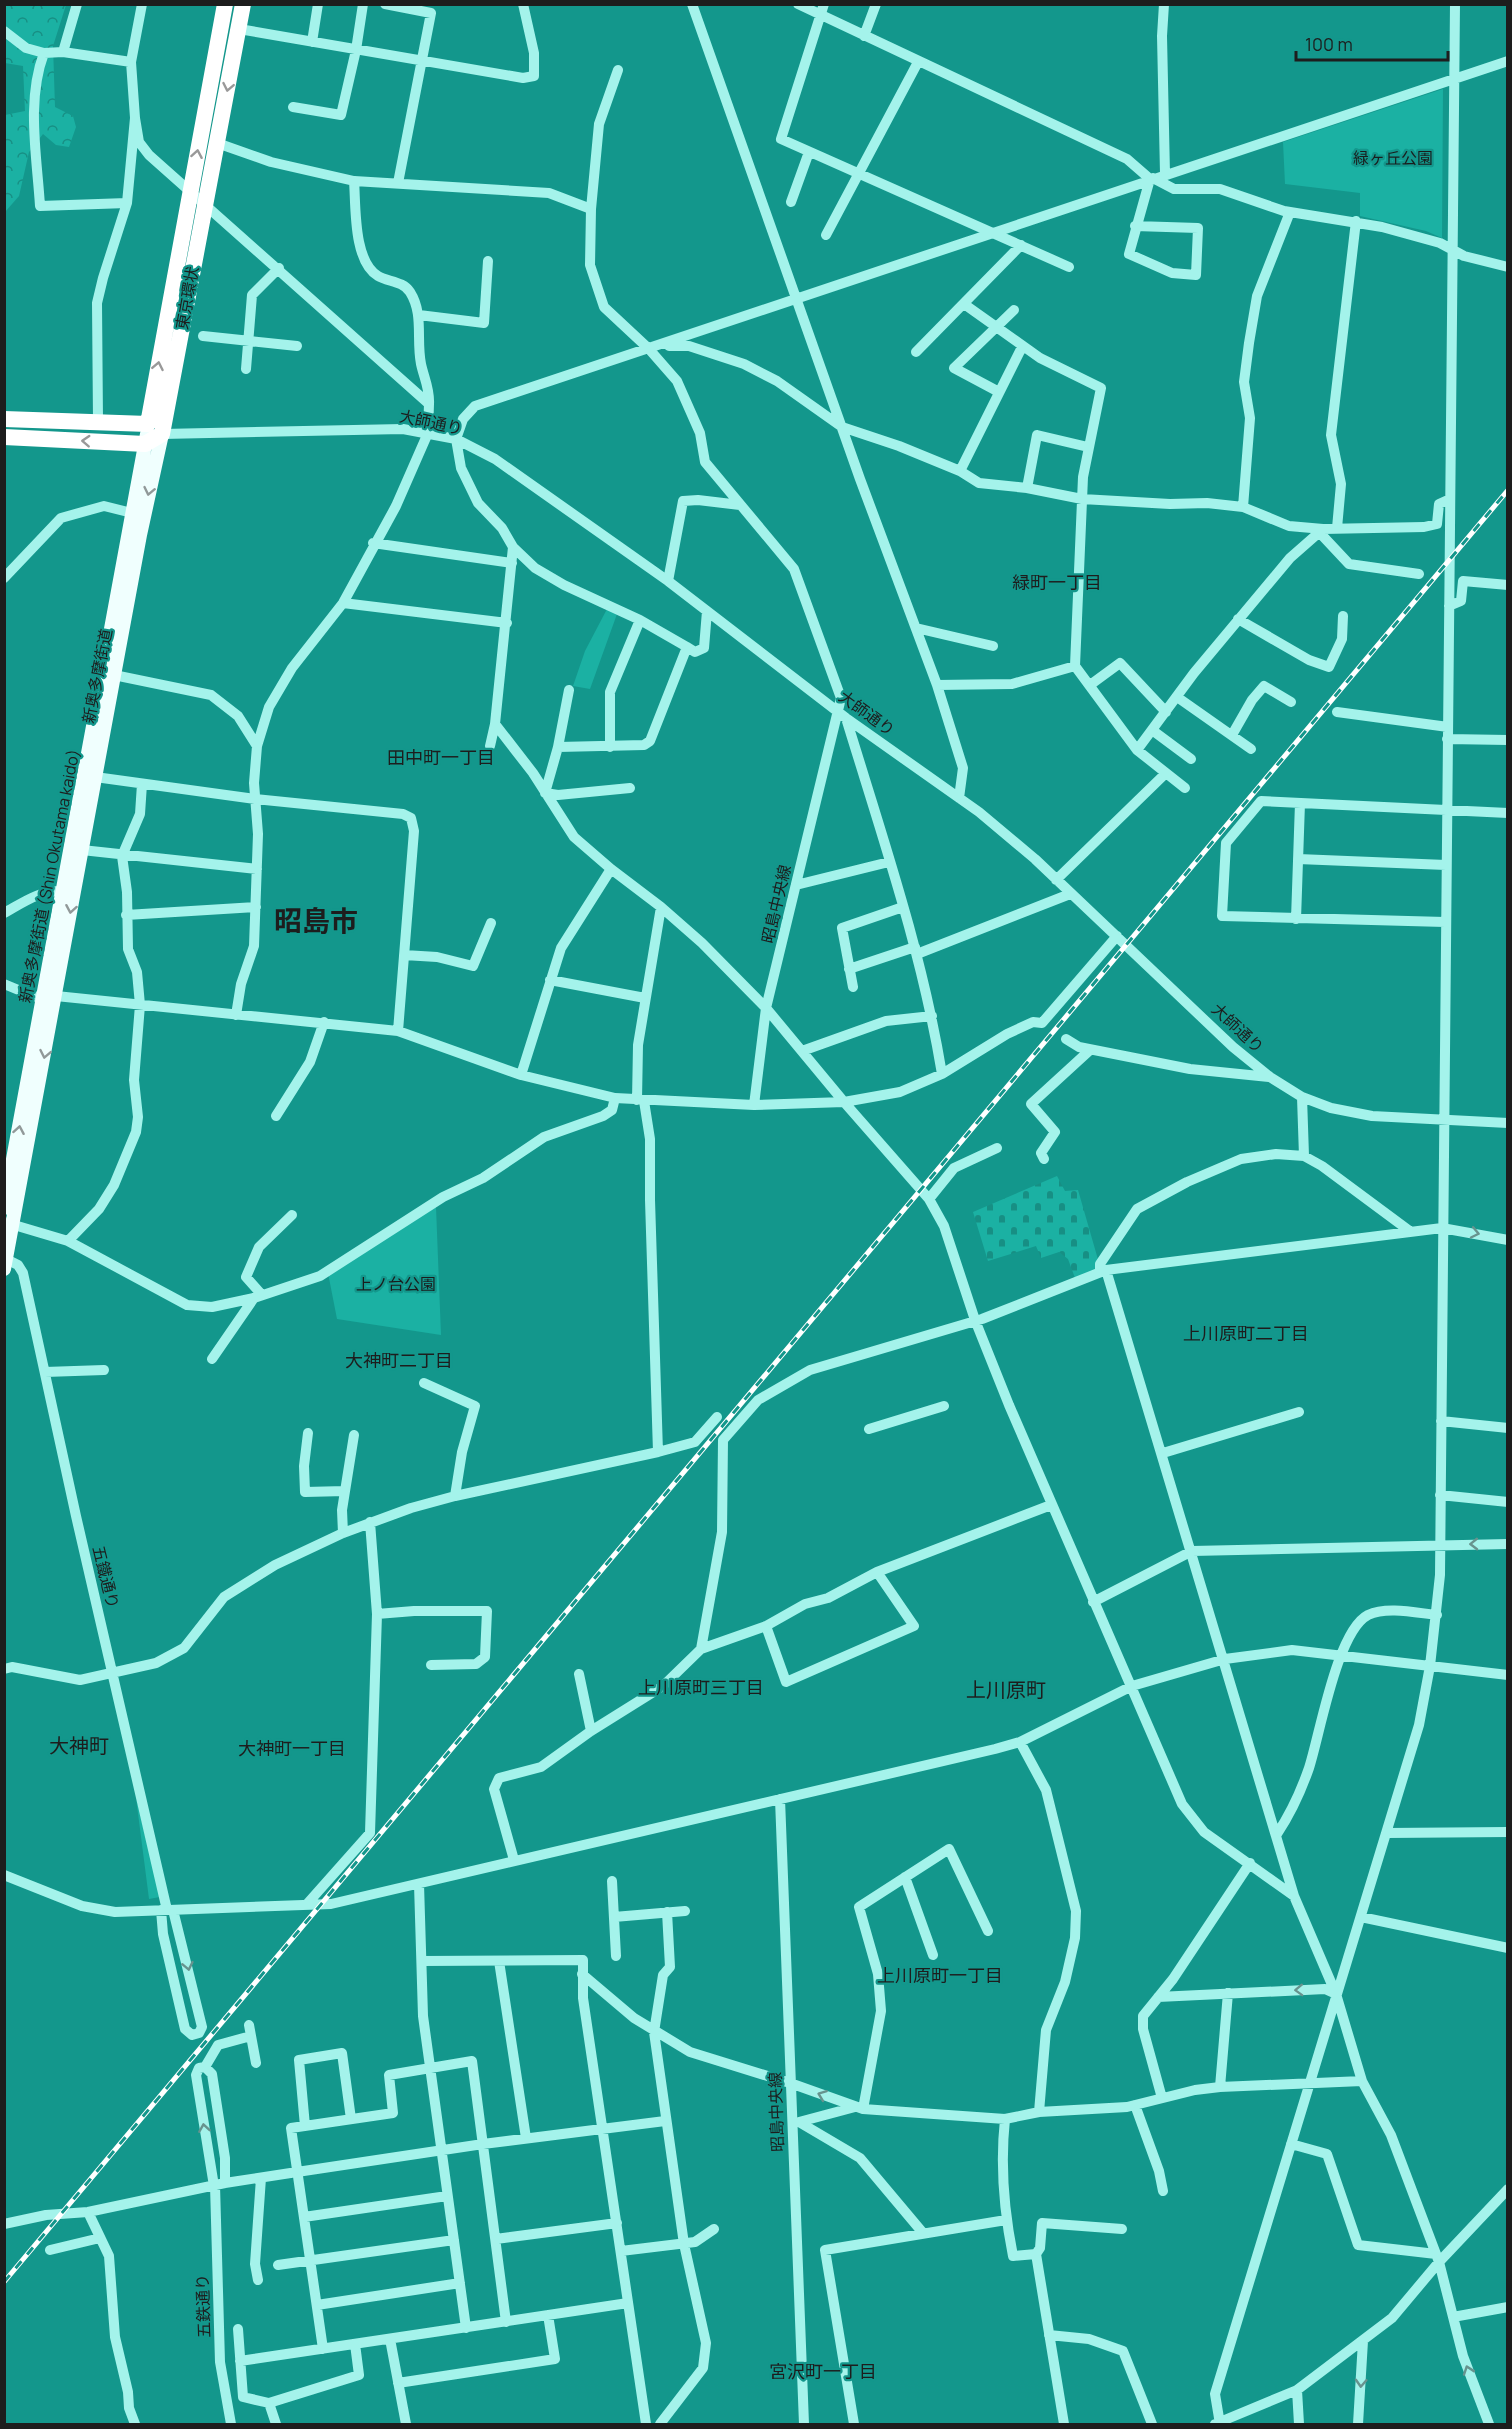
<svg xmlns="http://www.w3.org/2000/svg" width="1512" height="2429" font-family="Manrope,'Noto Sans JP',sans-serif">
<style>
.forest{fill:url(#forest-crowns)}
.cemetery{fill:url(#cemetery-stones)}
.park{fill:#1bb1a3}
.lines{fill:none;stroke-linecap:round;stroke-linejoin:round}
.minor{stroke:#a4f3eb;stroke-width:10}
.major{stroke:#f0fffe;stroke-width:14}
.highway{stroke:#fff;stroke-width:16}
.rail-casing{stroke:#fff;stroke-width:5}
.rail{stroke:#13978c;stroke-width:3;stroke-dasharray:9;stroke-linecap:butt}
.oneway{stroke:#999}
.oneway2{stroke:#919999}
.oneway3{stroke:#67938e}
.labels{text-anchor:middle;stroke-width:4.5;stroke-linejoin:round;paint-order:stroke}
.park-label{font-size:16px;fill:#1a1d1d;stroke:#13978c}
.street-label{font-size:16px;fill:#1d1d1d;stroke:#13978c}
.neighbourhood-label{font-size:18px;fill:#1d1d1d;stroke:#13978c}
.quarter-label{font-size:20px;fill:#1d1d1d;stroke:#13978c}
.town-label{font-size:28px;font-weight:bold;fill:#1d1d1d;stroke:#13978c}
</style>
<defs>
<pattern id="forest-crowns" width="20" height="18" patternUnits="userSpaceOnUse" patternTransform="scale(1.5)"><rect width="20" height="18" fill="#1bb1a3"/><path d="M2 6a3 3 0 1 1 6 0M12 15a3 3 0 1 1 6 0" fill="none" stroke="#178f84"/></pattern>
<pattern id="cemetery-stones" width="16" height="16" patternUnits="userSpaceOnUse" patternTransform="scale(1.5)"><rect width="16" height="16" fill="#1bb1a3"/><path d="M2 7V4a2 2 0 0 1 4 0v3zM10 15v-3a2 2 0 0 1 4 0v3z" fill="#178f84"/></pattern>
</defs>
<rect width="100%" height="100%" fill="#13978c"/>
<!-- forest -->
<path class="forest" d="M5 5H66L53 46 55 107 73 116 76 127 69 147 56 145 43 134 29 152 19 196 5 212V115L25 111 23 66 5 63Z"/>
<!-- cemetery -->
<path class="cemetery" d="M1057 1176 1065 1191 1078 1190 1099 1263 1095 1272 1075 1278 1068 1259 1059 1252 1041 1258 1036 1246 988 1261 973 1212Z"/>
<!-- park -->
<path class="park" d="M1443 89 1442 238 1426 231 1360 216V193L1285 184 1283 142Z
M607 609 617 614 590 689 573 686 585 651Z
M436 1207 441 1335 337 1319 328 1273Z
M136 1798 160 1897 149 1899Z"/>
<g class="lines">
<!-- minor -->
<path class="minor" d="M385 4 431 13 398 183
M692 4 860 479 937 685 963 768 959 798
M798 4 1127 159 1150 179
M824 4 781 139 1069 267
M1164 4 1162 36 1165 174
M239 29 523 78 534 76V53L523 4
M4 31 26 48 44 53 63 52 131 62
M864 36 876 4
M312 42 318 4
M63 52 77 4
M44 53C26 101 37 156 40 206L127 203
M618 70 599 124 591 209 590 265 604 307 649 349 677 381 700 433 705 462 794 569 841 698 766 1008 754 1105
M293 107 341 115 356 50 363 4
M135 118 139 142 149 155 429 404 428 433 396 506 343 603 292 668 269 707 257 746 254 783 258 834 254 946 241 984 236 1015
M217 143 271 162 354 181 549 193 591 209
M1153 178 1174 189H1220L1284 211 1382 227 1440 243 1464 256 1508 267
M354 181C356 206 353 261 378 276 388 282 403 281 410 292 424 314 416 339 421 364 424 378 430 389 429 404
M791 202 809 152
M1135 226 1198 228 1196 275 1172 273 1129 254 1150 179
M826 235 918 62
M964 304 1040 358 1101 388 1083 477 1075 666 1137 750 1185 788
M419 315 484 323 488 261
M203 336 297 346
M669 346H689L744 364 777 381 842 427 899 446 960 471 979 483 1027 488 1082 499 1170 504 1207 503 1243 507 1289 526 1323 529 1424 527 1437 524 1439 504 1450 499
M916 352 1021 245
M246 369 252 295 279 268
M999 392 954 368 1014 310
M98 421 97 303 103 278 127 203 135 118 131 62 142 4
M162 434 403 429 456 439 495 459 668 581 846 718 979 812 1035 859 1233 1047 1270 1077 1302 1097 1331 1108 1372 1116 1508 1123
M960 471 1022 347
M1027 488 1037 435 1088 447
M1243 507 1250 418 1244 382 1249 343 1257 296 1290 212
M1337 528 1341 484 1331 435 1356 221
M1319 532 1349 564 1419 574
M373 543 512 563
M513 547 495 724 533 773 574 837 611 869 661 907 702 943 766 1008 844 1102 929 1199 944 1226 975 1320 1009 1405 1182 1804 1204 1832 1294 1896
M4 578 61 518 104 506 132 513
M668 581 683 501 698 500 740 505
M343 603 507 623
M1449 606 1461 601 1463 581 1508 585
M1238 619 1309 660 1329 667 1342 639 1343 616
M916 628 993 646
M687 647 640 620 564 585 535 568 513 547 502 528 478 503 461 468 456 439 463 419 475 406 1508 61
M114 675 211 695 238 716 257 746
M937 685 1012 684 1075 666
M1090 685 1120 663 1166 712
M1177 697 1251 749
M1337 712 1448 727
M846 718C882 836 922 952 942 1074
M1152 730 1191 759
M1232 735 1252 700 1264 686 1291 702
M1447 739 1508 740
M490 746 495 724
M558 747 569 690
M610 747V692L640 620
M1137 750 1194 673 1290 558 1323 529
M88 776 255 799 403 814 411 818 414 831 398 1031
M545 793 558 747 644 745 650 741 687 647 695 652 704 648 707 611
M545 793 558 795 630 788
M82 850 257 869
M1298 859 1446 865
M1056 880 1166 773
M796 885 889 862
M4 913C24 902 40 890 63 891
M126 915 256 907
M1296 919 1300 803
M1445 922 1222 916 1226 843 1261 801 1508 813
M917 954 1070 894
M404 955 437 957 473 966 491 923
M849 969 915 947
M550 980 645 998
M4 984 33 996 43 998 56 996 398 1031 521 1075 615 1098 754 1105 844 1102 900 1092 942 1074 1007 1034 1033 1022 1042 1023 1117 936
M853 987 842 928 903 907
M1066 1039 1079 1047 1190 1069 1269 1077
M802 1051 886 1021 932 1016
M521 1075 561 948 611 869
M1302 1097 1304 1156
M637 1100 638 1045 661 907
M276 1116 310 1062 324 1022
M1044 1159 1041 1153 1055 1132 1031 1104 1090 1050
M929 1199 954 1168 997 1148
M4 1222 68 1241 187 1305 212 1307 254 1298 320 1276 443 1197 483 1178 544 1137 603 1116 612 1110 615 1098
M68 1241 99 1209 114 1185 136 1132 138 1117 134 1080 140 1005 137 972 128 949 127 892 122 856 140 814 142 784
M6 1259 18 1265 23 1273 76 1516 167 1910
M1106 1270 1294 1896 1336 1994 1362 2081 1391 2135 1439 2262 1463 2356 1489 2424
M1100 1272V1264L1137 1209 1187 1182 1241 1159 1276 1154 1304 1156 1322 1166 1411 1232
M262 1295 246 1277 259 1247 292 1215
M212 1359 254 1298
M45 1372 104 1370
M424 1383 475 1406 462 1452 455 1496
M1441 1421 1508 1428
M869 1429 944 1406
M308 1433 304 1466 305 1492 345 1491
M658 1452 695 1442 717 1417
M1163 1453 1299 1412
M1440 1495 1508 1502
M343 1533 342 1510 354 1435
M1093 1602 1192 1551 1508 1544
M377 1614 414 1611H487L485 1657 476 1664 431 1665
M766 1626 786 1682 914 1626 877 1572
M701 1649 722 1532 723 1440 758 1400 810 1370 982 1319 1106 1270 1442 1228 1508 1240
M4 1669 12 1667 80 1680 156 1663 184 1648 224 1597 275 1565 343 1533 411 1508 455 1496 658 1452 650 1200V1139L644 1101
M579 1674 591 1731
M1020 1742 1046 1790 1076 1911 1075 1938 1065 1982 1046 2030 1039 2112
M780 1799 804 2424
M1387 1833 1508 1832
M1277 1834C1291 1813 1301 1791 1309 1768 1320 1734 1337 1631 1368 1615 1387 1606 1417 1613 1437 1615
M514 1860 494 1789 499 1778 541 1767 591 1731 663 1686 701 1649 766 1626 805 1604 828 1598 877 1572 1051 1505
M4 1875 82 1906 115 1912 331 1904 995 1749 1020 1742 1132 1686 1225 1659 1292 1650 1508 1675
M905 1877 933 1955
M612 1881 616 1956
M419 1884 423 2016 466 2328
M307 1904 370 1833 377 1614 370 1522
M161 1910 163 1934 185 2029 192 2035 199 2033 202 2027 173 1910
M614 1917 685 1911
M1361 1917 1508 1948
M422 1961 583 1960V1998L646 2424
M499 1961 526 2138
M582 1974 634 2018 690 2052 790 2083 863 2109 1005 2119 1039 2112 1127 2107 1195 2090 1220 2087 1362 2081
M1158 1997 1325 1989 1336 1994
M249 2025 256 2063
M205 2067 218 2045 251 2036
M1220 2087 1228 1993
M1162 2098 1143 2029V2016L1173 1979 1250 1863
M1135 2105 1159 2171 1163 2191
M863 2109 881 2011 878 1974 859 1907 949 1849 988 1931
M1005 2119C1000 2165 1004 2211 1013 2256L1036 2254
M799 2122 860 2158 923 2233
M799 2122 855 2107
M305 2126 299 2060 342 2053 351 2119
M1291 2144 1327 2154 1358 2245 1436 2254
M215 2185 220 2362 231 2424
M214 2186 196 2075 199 2068 205 2067 212 2074 225 2158V2183
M88 2212 109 2256 115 2337 128 2392 129 2408 135 2424
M304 2217 447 2196
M4 2224 46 2215 88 2212 225 2183 297 2172 483 2144 665 2121
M496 2239 617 2223
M50 2250 100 2238
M621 2251 695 2242 714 2229
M278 2265 454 2240
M258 2280 255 2264 261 2178
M317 2305 460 2283
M1453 2317 1508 2307
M238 2329 243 2397 269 2403 276 2424
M1049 2335 1089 2339 1123 2351 1152 2424
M390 2339 406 2424
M323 2349 291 2128 393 2113 389 2075 472 2061 506 2322
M240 2361 628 2303
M398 2383 555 2359 548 2315
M1297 2390 1299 2424
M269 2403 359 2375 355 2344
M660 2424 703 2368 706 2343 684 2244 654 2032 663 1975 670 1967 667 1912
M854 2424 825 2250 1006 2220
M1064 2424 1036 2254 1040 2248 1042 2223 1122 2229
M1215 2424 1297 2390 1392 2318 1439 2262 1508 2189
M1220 2424 1215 2394 1419 1725 1430 1666 1440 1575 1455 4
M1358 2424 1363 2341"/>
<!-- major -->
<path class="major" d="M4 1208 147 434
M4 1269 140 535 162 434"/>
<!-- highway -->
<path class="highway" d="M4 419 148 424
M148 424 225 4
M4 437 145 444 162 434 243 4"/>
<!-- rail casing -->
<g class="rail-casing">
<path id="rail" d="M4 2282 1508 490"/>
</g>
<!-- rail -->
<use href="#rail" class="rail"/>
</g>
<!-- one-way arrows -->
<defs><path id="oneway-chevron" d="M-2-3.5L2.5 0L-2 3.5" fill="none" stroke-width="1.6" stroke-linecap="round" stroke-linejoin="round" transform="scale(1.5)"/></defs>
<g class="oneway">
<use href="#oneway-chevron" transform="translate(228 87) rotate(101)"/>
<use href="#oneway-chevron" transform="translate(197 154) rotate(-80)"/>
<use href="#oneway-chevron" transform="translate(158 366) rotate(-79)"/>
<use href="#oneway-chevron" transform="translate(86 441) rotate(-177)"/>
</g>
<g class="oneway2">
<use href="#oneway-chevron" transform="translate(149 491) rotate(102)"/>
<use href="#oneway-chevron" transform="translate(71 909) rotate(100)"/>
<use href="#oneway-chevron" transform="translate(45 1054) rotate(101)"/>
<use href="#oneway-chevron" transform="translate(19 1130) rotate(-80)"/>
</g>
<g class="oneway3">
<use href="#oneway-chevron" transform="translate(1475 1233) rotate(12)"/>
<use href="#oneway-chevron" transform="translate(1474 1544) rotate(179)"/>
<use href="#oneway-chevron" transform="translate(188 1966) rotate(78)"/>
<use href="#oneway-chevron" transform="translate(1299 1990) rotate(178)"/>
<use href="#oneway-chevron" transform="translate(822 2095) rotate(-159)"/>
<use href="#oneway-chevron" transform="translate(204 2128) rotate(-99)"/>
<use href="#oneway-chevron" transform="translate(1468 2370) rotate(-109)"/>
<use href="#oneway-chevron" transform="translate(1361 2383) rotate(93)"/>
</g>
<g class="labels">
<!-- park labels -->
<g class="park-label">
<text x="1393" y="164">緑ヶ丘公園</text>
<text x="396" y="1290">上ノ台公園</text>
</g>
<!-- street labels -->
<g class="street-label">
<text transform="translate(187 298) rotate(-80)" y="6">東京環状</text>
<text transform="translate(431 422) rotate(12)" y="6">大師通り</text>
<text transform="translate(97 676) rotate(-79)" y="6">新奥多摩街道</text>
<text transform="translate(867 713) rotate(36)" y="6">大師通り</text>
<text transform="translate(49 876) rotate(-79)" y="6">新奥多摩街道 (Shin Okutama kaido)</text>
<text transform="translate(776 904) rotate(-77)" y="6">昭島中央線</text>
<text transform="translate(1238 1028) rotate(43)" y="6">大師通り</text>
<text transform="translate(106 1577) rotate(76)" y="6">五鐵通り</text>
<text transform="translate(776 2112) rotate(-92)" y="6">昭島中央線</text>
<text transform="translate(203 2306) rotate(-92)" y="6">五鉄通り</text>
</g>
<!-- neighbourhood labels -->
<g class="neighbourhood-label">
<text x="1057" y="589">緑町一丁目</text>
<text x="441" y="764">田中町一丁目</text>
<text x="1246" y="1340">上川原町二丁目</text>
<text x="399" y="1367">大神町二丁目</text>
<text x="701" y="1694">上川原町三丁目</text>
<text x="292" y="1755">大神町一丁目</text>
<text x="940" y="1982">上川原町一丁目</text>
<text x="823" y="2378">宮沢町一丁目</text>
</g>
<!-- quarter labels -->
<g class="quarter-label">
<text x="1006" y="1697">上川原町</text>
<text x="79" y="1753">大神町</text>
</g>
<!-- town labels -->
<g class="town-label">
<text x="316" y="931">昭島市</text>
</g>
</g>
<!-- border -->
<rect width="1512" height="2429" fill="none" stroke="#1d1d1d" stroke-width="12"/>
<!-- scale -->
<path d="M1296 51v9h152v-9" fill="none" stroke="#1d1d1d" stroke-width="3"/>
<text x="1305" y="51" font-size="18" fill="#1d1d1d" stroke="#13978c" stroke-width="4.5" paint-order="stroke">100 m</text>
</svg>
